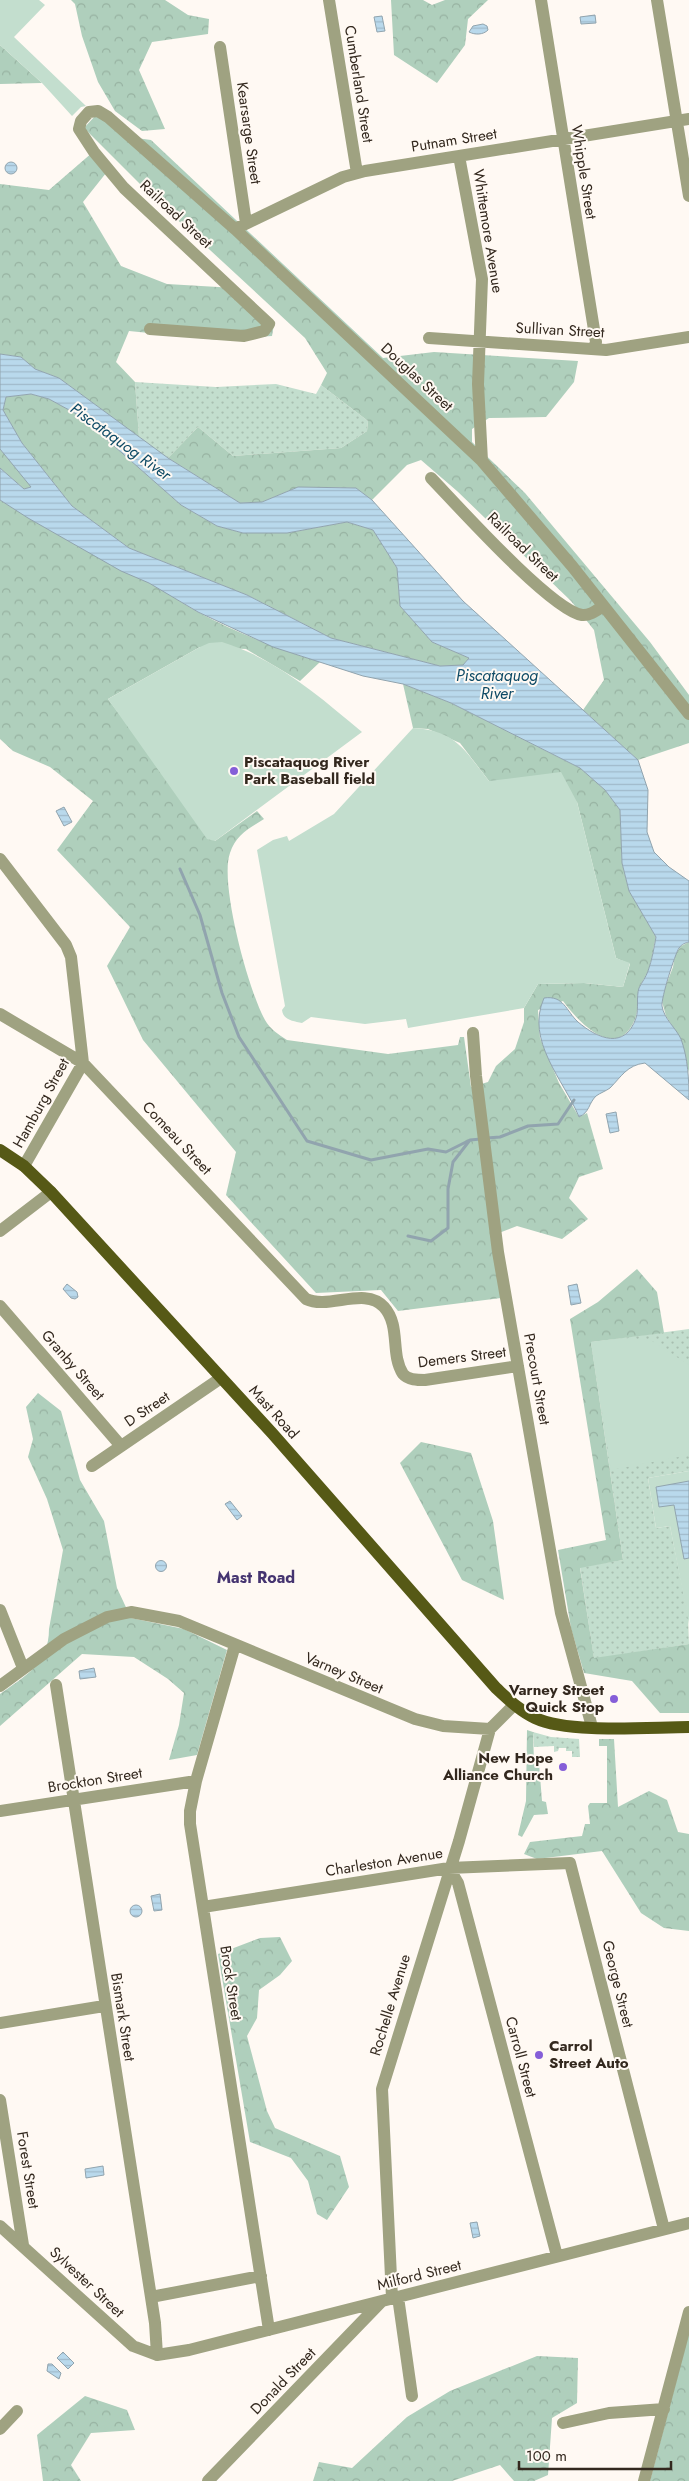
<svg xmlns="http://www.w3.org/2000/svg" width="689" height="2481" font-family="Jost,sans-serif">
<style>
.green{fill:url(#green-dots)}
.forest{fill:url(#forest-crowns)}
.pitch{fill:#c3dece}
.water{fill:url(#water-rules);stroke:#91a4ae;fill-rule:evenodd}
.lines{fill:none;stroke-linecap:round;stroke-linejoin:round}
.stream{stroke:#91a4ae;stroke-width:3}
.minor{stroke:#9fa281;stroke-width:12}
.major{stroke:#565916;stroke-width:12}
.poi-dot{fill:#855ed8;stroke:#fff9f3;stroke-width:2}
.labels{text-anchor:middle;stroke-width:4;stroke-linejoin:round;paint-order:stroke}
.street-label{font-size:15px;fill:#33281e;stroke:#fff9f3}
.poi-label{font-size:15px;font-weight:bold;fill:#33281e;stroke:#fff9f3;text-anchor:start}
.water-label{font-size:16px;font-style:italic;fill:#0e4a65;stroke:#fff9f3}
.neighbourhood-label{font-size:16px;font-weight:bold;fill:#453470;stroke:#fff9f3}
</style>
<defs>
<pattern id="green-dots" width="8" height="8" patternUnits="userSpaceOnUse" patternTransform="scale(1.25)"><rect width="8" height="8" fill="#c3dece"/><path d="M2 2h.1M6 6h.1" fill="none" stroke="#a8beb0" stroke-width="1.8" stroke-linecap="round"/></pattern>
<pattern id="forest-crowns" width="20" height="18" patternUnits="userSpaceOnUse" patternTransform="scale(1.25)"><rect width="20" height="18" fill="#afcfbc"/><path d="M2 6a3 3 0 1 1 6 0M12 15a3 3 0 1 1 6 0" fill="none" stroke="#97b2a1"/></pattern>
<pattern id="water-rules" width="6" height="5" patternUnits="userSpaceOnUse" patternTransform="scale(1.25)"><rect width="6" height="5" fill="#b9d9ec"/><path d="M0 2.5h6" fill="none" stroke="#a0baca"/></pattern>
</defs>
<rect width="100%" height="100%" fill="#fff9f3"/>
<!-- green -->
<path class="green" d="M135 382 216 387 276 384 316 394 321 385 368 421 367 431 341 448 233 456 198 427 168 458 139 437Z
M689 1329V1471L648 1478 656 1528 670 1526 688 1615 689 1644 594 1659 580 1567 623 1560 591 1342Z
M533 1732 551 1737 579 1739 580 1757H572V1751H566V1748H559L558 1751 554 1752V1746L534 1747Z"/>
<!-- forest -->
<path class="forest" d="M71 0H165L188 15 209 19 208 34 152 42 139 70 165 129 142 131 115 111 98 82 82 36 75 4Z
M391 0H423L432 5 445 0H488L468 19 465 45 437 83 394 55Z
M0 45 42 83 0 84Z
M95 116 103 117 122 136 151 140 383 358 434 352 578 361 574 382 546 417 489 418 472 429V442L525 493 650 642 689 695V743L638 760 583 710 604 680 594 630 571 601 457 491 421 460 407 465 372 500 356 488 298 487 262 502 240 503 168 458 198 427 233 456 341 448 367 431 368 421 321 385 327 373 305 338 156 200 84 128Z
M93 152 110 168 83 202 121 266 167 284 235 288 274 324 272 336 219 340 129 331 116 362 135 382 139 437 59 378 35 369 21 357 0 354V184L49 190Z
M31 394 49 399 80 416 181 505 217 526 243 533H287L347 522 373 530 397 568 400 606 432 642 469 658 463 665 440 666 331 638 247 595 129 548 72 506 22 443 3 410 6 397Z
M0 449 32 487 24 489 0 468Z
M0 500C48 531 98 557 149 583 166 591 181 603 198 612 237 633 278 649 320 662L300 681 246 649 200 647 108 699 215 841 257 811 264 819C248 829 236 835 230 853 219 883 249 992 265 1020 270 1029 279 1035 287 1040L388 1054 458 1045 460 1037H464L471 1087 488 1082 496 1066 515 1049 524 1022V1008L538 984 584 983 623 987 630 964 616 958 577 802 489 781 460 743 428 729 413 728 403 684 451 703 580 768 605 790 620 810 622 863 629 891 656 937C653 948 652 961 648 971 646 977 641 982 639 989 636 998 639 1010 635 1019 617 1063 579 1023 563 1001L538 1010 540 1038 559 1083 579 1117 587 1113 603 1169 579 1177 569 1198 588 1219 562 1239 517 1226 491 1236 501 1298 398 1311 381 1290 316 1293 226 1195 236 1152 143 1040 107 966 130 927 57 850 93 801 50 767 13 751 0 739Z
M689 942V1073L681 1040 666 1016 661 998 673 967 675 955 681 946Z
M637 1269 657 1292 664 1333 591 1342 623 1560 580 1568 594 1658 689 1644V1713H660L632 1681 584 1673 571 1628 558 1550 606 1540 570 1319 598 1302Z
M38 1393 61 1411 80 1480 104 1521 117 1588 131 1618 184 1629 227 1650 197 1755 169 1760 179 1725 184 1693 168 1679 134 1657 82 1654 0 1726V1694C25 1676 49 1664 49 1629L63 1550 47 1499 28 1457 33 1439 26 1407Z
M421 1442 471 1453 493 1521 504 1600 462 1580 400 1463Z
M527 1730 533 1732 534 1763H539L542 1801 546 1802 548 1814 534 1815 522 1837 518 1835 526 1801Z
M599 1739H614L618 1807 649 1791 667 1800 678 1832 689 1834V1931L664 1928 641 1913 602 1851 537 1859 524 1854 530 1842 582 1836 585 1824H590L588 1806 590 1803H607V1746H599Z
M280 1937 292 1961 280 1975 259 1990 257 2018 247 2036 267 2111 275 2128 340 2156 349 2187 327 2220 317 2214 308 2181 291 2158 250 2142 218 1954 260 1938Z
M689 2332V2481H650Z
M537 2356 578 2358 577 2403 552 2418 548 2475 534 2481H514L500 2465 452 2481H313L319 2462 352 2468 407 2417 450 2391Z
M85 2396 127 2410 135 2430 91 2433 71 2465 81 2481H43L37 2435Z"/>
<!-- pitch -->
<path class="pitch" d="M0 0H39L45 5 14 37 86 106 81 107 72 116 42 83 0 45Z
M222 642C277 659 319 696 362 732L215 841 207 839 108 699 200 647 209 643Z
M413 728C456 730 465 751 489 781L561 772 577 802 616 958 630 963 623 987 584 983 538 984 524 1008 408 1028 406 1019 365 1024 311 1017 302 1023C293 1021 283 1020 282 1010L285 1006 257 850 273 840 287 836 289 841 334 814Z
M631 1338 652 1341 689 1365V1455L611 1470 591 1342Z
M689 1471V1624L670 1526 656 1528 648 1478Z"/>
<!-- water -->
<path class="water" d="M595 15 596 23 581 24 580 17Z
M382 16 385 31 377 32 374 17Z
M483 24 487 26 488 30C483 35 475 35 469 32L473 26Z
M5 168a6 6 0 1 1 12 0a6 6 0 1 1-12 0Z
M0 354 21 357 35 369 59 378 168 458 240 503 262 502 298 487 356 488 372 500 463 601 638 760 648 790 647 832 654 852 669 867 689 881V942C685 943 682 944 679 948 675 954 661 998 662 1006 664 1019 676 1028 681 1039 688 1058 689 1080 689 1100L645 1063C627 1065 621 1077 610 1088 606 1091 600 1093 596 1096 588 1104 590 1112 579 1117 564 1080 525 1041 544 998 564 995 566 1011 578 1022 598 1039 625 1050 636 1018 639 1009 636 997 639 988 642 982 646 977 648 971 652 960 654 948 656 937L629 891 622 863 620 810 605 790 580 768 451 703 403 684 363 676 273 647 198 612 149 583 121 571 28 518 0 500V468L24 489 31 487 0 449ZM31 394 49 399 80 416 181 505 217 526 243 533H287L347 522 373 530 397 568 400 606 432 642 469 658 463 665 440 666 331 638 247 595 129 548 72 506 22 443 3 410 6 397Z
M64 807 72 822 64 826 56 811Z
M616 1112 619 1131 610 1133 606 1114Z
M67 1284 77 1292 78 1297 75 1299 71 1298 63 1289Z
M577 1284 581 1303 571 1305 568 1286Z
M689 1481V1558L684 1559 674 1505 659 1507 656 1487Z
M230 1501 242 1516 237 1520 225 1504Z
M155.5 1566a5.5 5.5 0 1 1 11 0a5.5 5.5 0 1 1-11 0Z
M94 1668 96 1677 80 1679 79 1671Z
M160 1894 162 1910 154 1911 151 1896Z
M130 1911a6 6 0 1 1 12 0a6 6 0 1 1-12 0Z
M103 2166 104 2175 86 2178 85 2169Z
M477 2222 480 2236 473 2238 470 2223Z
M63 2352 74 2363 68 2369 57 2358Z
M48 2364H52L61 2373 59 2379 47 2371Z"/>
<g class="lines">
<!-- stream -->
<path class="stream" d="M180 869 200 915 222 993 239 1037 307 1141 371 1160 428 1149 446 1152 470 1140 481 1139
M487 1138 500 1137 528 1126 558 1124 574 1100
M408 1236 431 1241 448 1228V1189L453 1162 470 1140"/>
<!-- minor -->
<path class="minor" d="M329 0 357 173
M541 0 596 342 594 349
M657 0 689 196
M220 47 246 223
M459 156 482 279 478 384 482 461
M235 229 343 177 365 171 689 119
M150 329 244 336 264 331 269 324 124 188 94 152 79 129 81 121 89 112 98 111 108 117 235 229 482 461 572 566 689 714
M429 338 606 350 689 337
M431 478C457 505 551 610 582 615 590 616 597 610 603 606
M0 859 66 945 71 957 83 1063 24 1166
M0 1014 83 1063 306 1299C329 1310 365 1286 384 1307 401 1326 390 1354 403 1374 408 1380 418 1380 425 1380L518 1366
M473 1033 476 1076 498 1252 561 1613 592 1727
M0 1231 51 1192
M0 1306 121 1446
M92 1466 221 1378
M0 1610 23 1668
M235 1645 196 1781 190 1811V1824L269 2330
M56 1685 155 2323 157 2355
M0 1686 64 1639 107 1617 131 1612 179 1621 415 1719 443 1726 490 1729 514 1705
M0 1811 196 1781
M449 1868 458 1883 557 2256
M203 1907 449 1868 570 1863 664 2229
M0 2023 104 2006
M0 2100 23 2245
M0 2226 133 2346 157 2355 189 2350 689 2223
M151 2297 261 2276
M398 2297 412 2396
M392 2298 382 2089 459 1841 490 1729
M563 2423 609 2413 664 2409
M0 2429 17 2411
M208 2481 381 2302
M644 2481 689 2312"/>
<!-- major -->
<path class="major" d="M0 1150 24 1166 51 1192 272 1433 496 1688C508 1699 520 1711 535 1718 569 1734 650 1727 689 1727"/>
</g>
<!-- markers -->
<g class="poi-dot">
<circle cx="234" cy="771" r="5"/>
<circle cx="614" cy="1699" r="5"/>
<circle cx="563" cy="1767" r="5"/>
<circle cx="539" cy="2055" r="5"/>
</g>
<g class="labels">
<!-- street labels -->
<g class="street-label">
<text transform="translate(359 84) rotate(81)" y="5">Cumberland Street</text>
<text transform="translate(249 133) rotate(82)" y="5">Kearsarge Street</text>
<text transform="translate(454 140) rotate(-9)" y="5">Putnam Street</text>
<text transform="translate(584 172) rotate(81)" y="5">Whipple Street</text>
<text transform="translate(176 214) rotate(43)" y="5">Railroad Street</text>
<text transform="translate(488 231) rotate(81)" y="5">Whittemore Avenue</text>
<text transform="translate(560 330) rotate(3)" y="5">Sullivan Street</text>
<text transform="translate(417 377) rotate(43)" y="5">Douglas Street</text>
<text transform="translate(523 547) rotate(44)" y="5">Railroad Street</text>
<text transform="translate(41 1103) rotate(-61)" y="5">Hamburg Street</text>
<text transform="translate(177 1138) rotate(47)" y="5">Comeau Street</text>
<text transform="translate(462 1357) rotate(-7)" y="5">Demers Street</text>
<text transform="translate(73 1365) rotate(49)" y="5">Granby Street</text>
<text transform="translate(537 1379) rotate(80)" y="5">Precourt Street</text>
<text transform="translate(147 1409) rotate(-34)" y="5">D Street</text>
<text transform="translate(274 1412) rotate(48)" y="5">Mast Road</text>
<text transform="translate(344 1673) rotate(23)" y="5">Varney Street</text>
<text transform="translate(95 1780) rotate(-9)" y="5">Brockton Street</text>
<text transform="translate(384 1862) rotate(-9)" y="5">Charleston Avenue</text>
<text transform="translate(231 1983) rotate(81)" y="5">Brock Street</text>
<text transform="translate(618 1984) rotate(76)" y="5">George Street</text>
<text transform="translate(390 2005) rotate(-73)" y="5">Rochelle Avenue</text>
<text transform="translate(123 2017) rotate(81)" y="5">Bismark Street</text>
<text transform="translate(521 2057) rotate(75)" y="5">Carroll Street</text>
<text transform="translate(28 2170) rotate(81)" y="5">Forest Street</text>
<text transform="translate(419 2275) rotate(-14)" y="5">Milford Street</text>
<text transform="translate(87 2282) rotate(43)" y="5">Sylvester Street</text>
<text transform="translate(283 2381) rotate(-46)" y="5">Donald Street</text>
</g>
<!-- poi labels -->
<g class="poi-label">
<text x="244" y="767">Piscataquog River<tspan x="244" dy="17">Park Baseball field</tspan></text>
<text x="604" y="1695" text-anchor="end">Varney Street<tspan x="604" dy="17">Quick Stop</tspan></text>
<text x="553" y="1763" text-anchor="end">New Hope<tspan x="553" dy="17">Alliance Church</tspan></text>
<text x="549" y="2051">Carrol<tspan x="549" dy="17">Street Auto</tspan></text>
</g>
<!-- water labels -->
<g class="water-label">
<text transform="translate(121 441) rotate(36)" y="6">Piscataquog River</text>
<text x="497" y="681">Piscataquog<tspan x="497" dy="18">River</tspan></text>
</g>
<!-- neighbourhood labels -->
<g class="neighbourhood-label">
<text x="256" y="1583">Mast Road</text>
</g>
</g>
<!-- scale -->
<path d="M519 2461v8h152v-8" fill="none" stroke="#33281e" stroke-width="2.5"/>
<text x="526" y="2461" font-size="15" fill="#33281e" stroke="#fff9f3" stroke-width="4" paint-order="stroke">100 m</text>
</svg>
